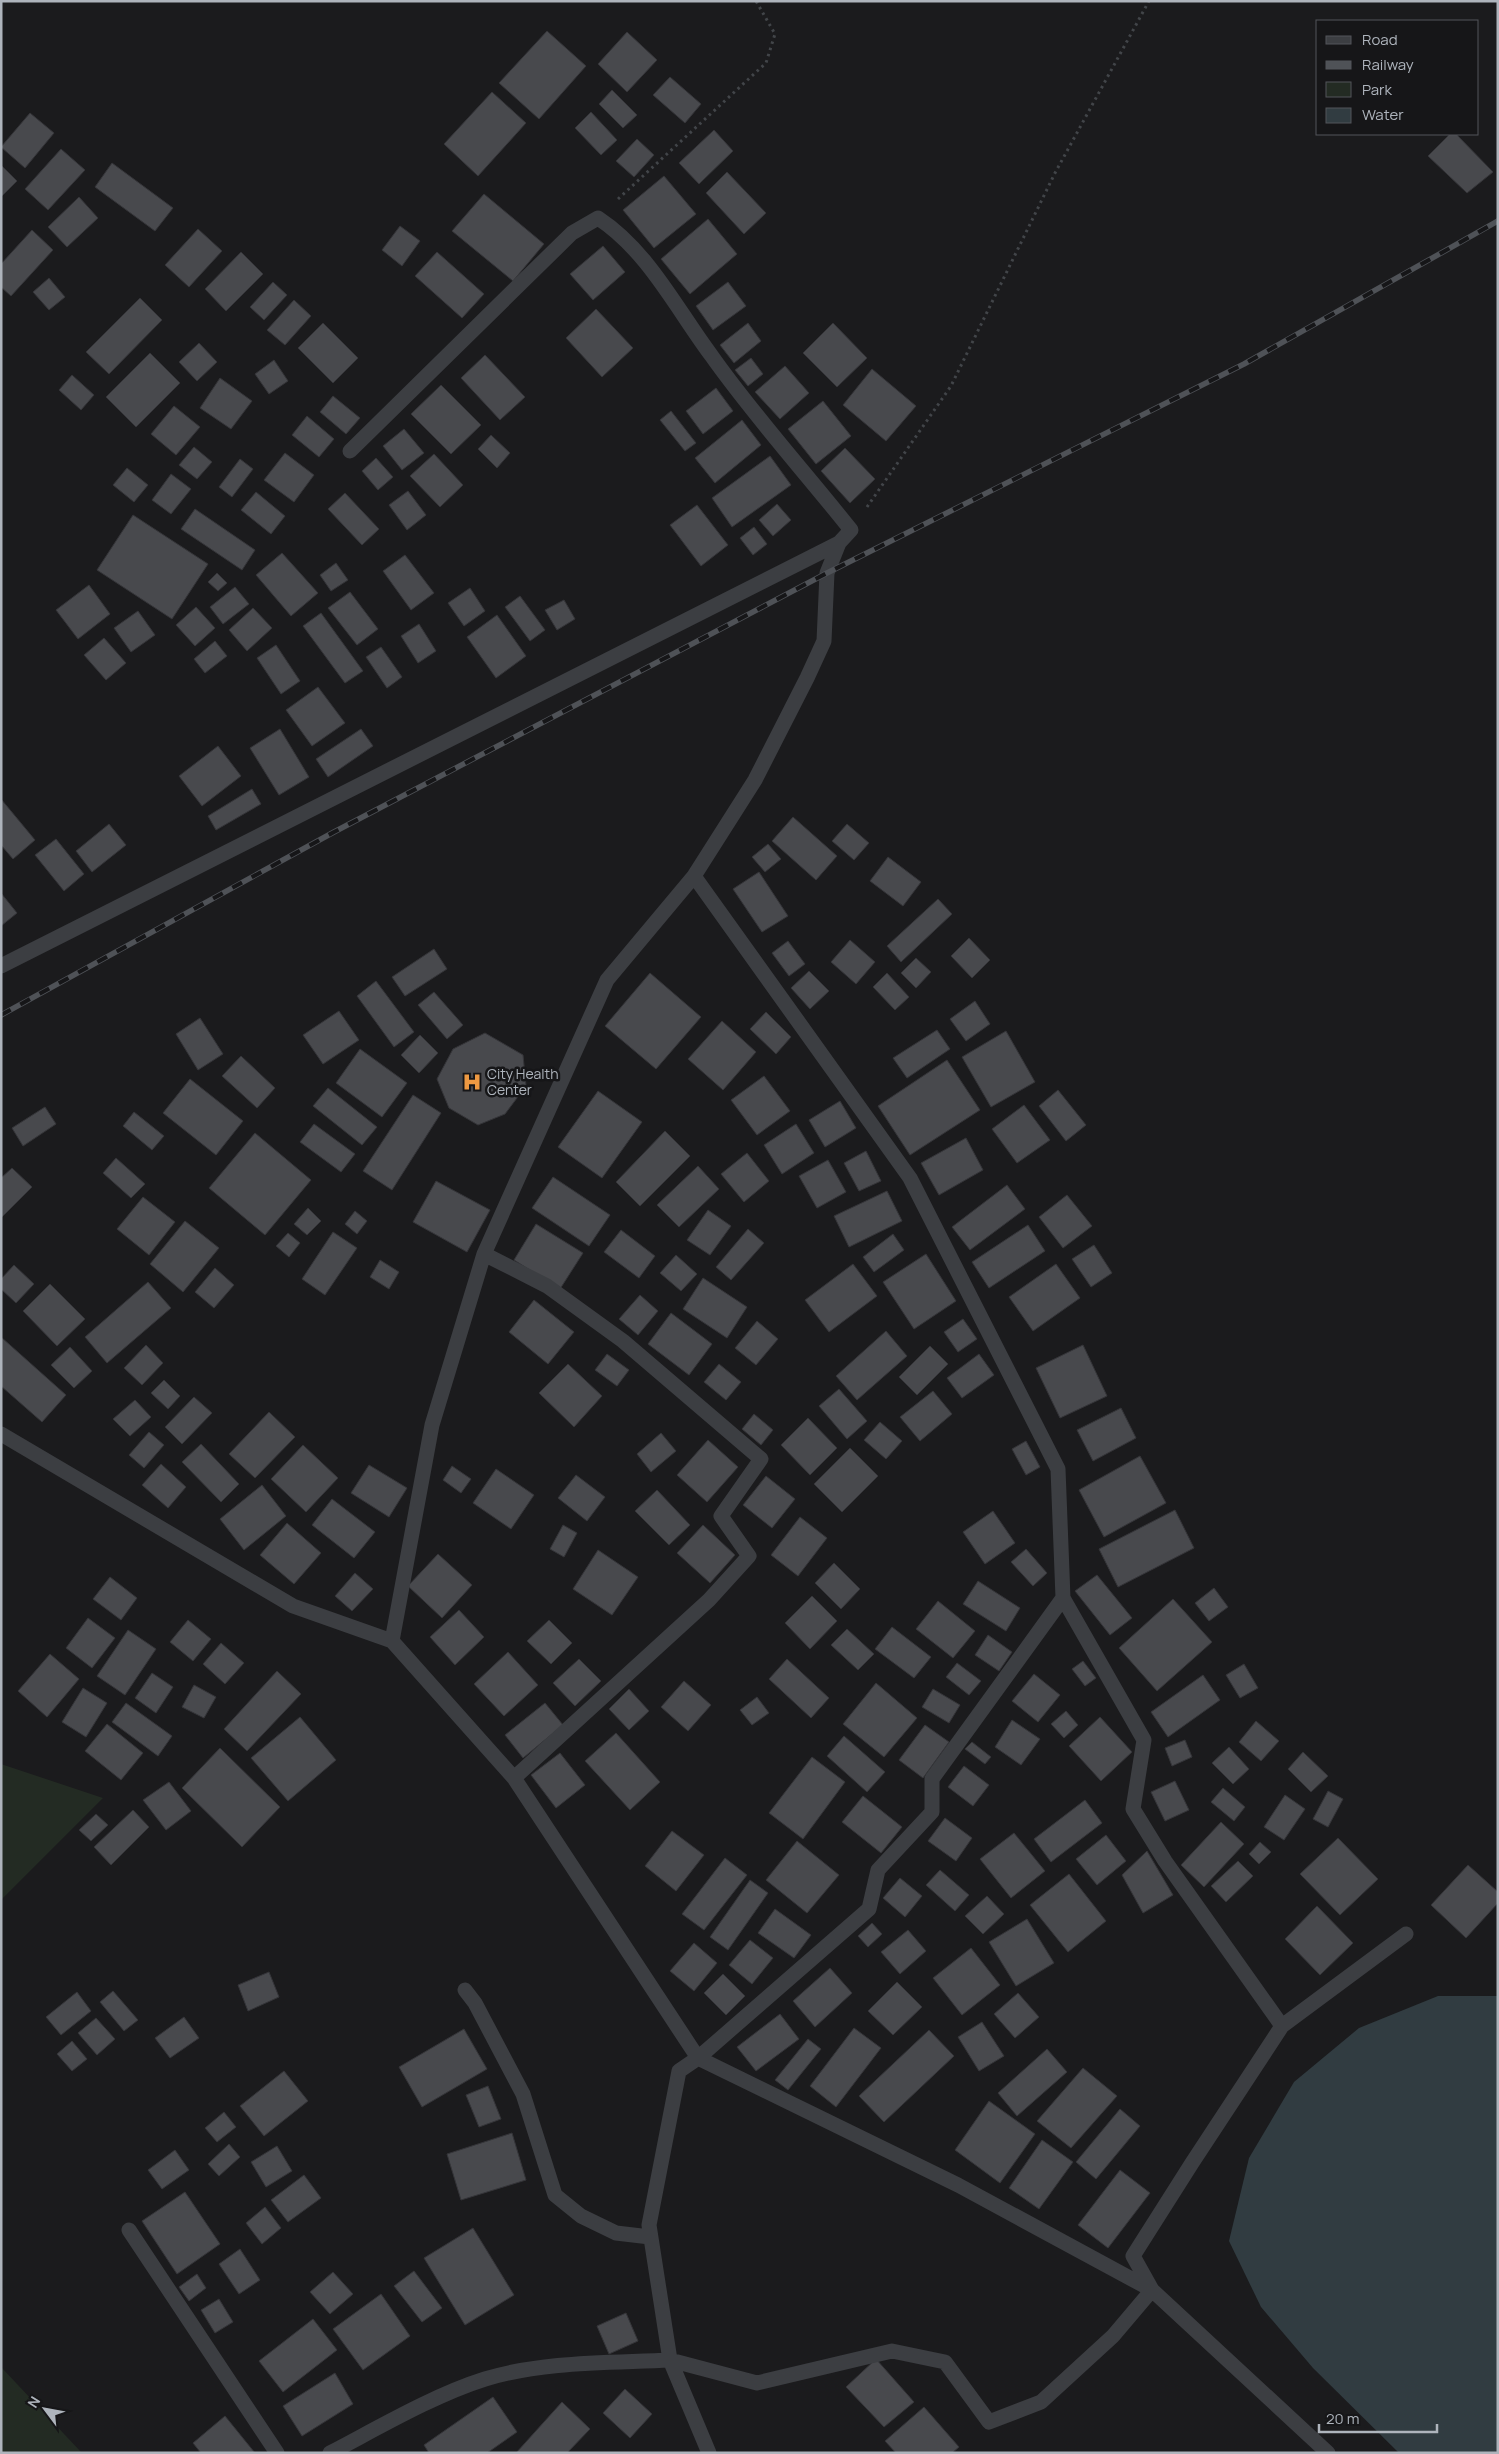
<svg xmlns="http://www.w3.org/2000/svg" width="1499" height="2454" font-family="Manrope,sans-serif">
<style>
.green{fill:#232b23}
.water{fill:#313c41}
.building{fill:#48494d;stroke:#353539}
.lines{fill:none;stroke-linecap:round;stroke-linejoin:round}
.path{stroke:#424549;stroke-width:3;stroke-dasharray:2.5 4;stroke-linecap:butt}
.minor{stroke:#3c3e42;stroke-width:15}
.rail-casing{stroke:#4f5257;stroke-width:5.5}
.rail{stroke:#161618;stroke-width:4;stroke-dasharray:11;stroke-linecap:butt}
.labels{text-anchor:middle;stroke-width:5;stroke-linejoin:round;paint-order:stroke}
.poi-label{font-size:14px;fill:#aeb4bc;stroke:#161618;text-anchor:start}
</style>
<rect width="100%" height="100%" fill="#1b1b1d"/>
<!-- green -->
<path class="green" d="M1 1764 103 1798 1 1900Z
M1 2367 81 2452 1 2453Z"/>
<!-- water -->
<path class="water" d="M1438 1996H1498V2453H1399L1313 2368 1261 2307 1229 2241 1249 2158 1294 2082 1359 2028Z"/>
<!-- building -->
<path class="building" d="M547 31 586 66 539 119 499 83Z
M627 32 657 60 627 92 598 64Z
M670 77 701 104 685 123 653 95Z
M612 90 637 115 623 128 599 104Z
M492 92 526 123 478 176 444 144Z
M591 112 617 140 601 155 575 128Z
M30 113 54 133 25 168 1 147Z
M714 130 733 151 699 184 679 163Z
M1450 134H1456L1493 172 1467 193 1428 156Z
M637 139 654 155 634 177 616 161Z
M61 149 85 170 48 210 25 189Z
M112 163 173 208 155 231 95 187Z
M1 165 17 181 1 197Z
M727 172 766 213 744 234 706 193Z
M664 176 696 214 654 248 623 210Z
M484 194 544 244 513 281 452 231Z
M79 197 98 218 67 247 48 227Z
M708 219 737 254 690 294 661 259Z
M400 226 420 241 402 266 382 250Z
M198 229 222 251 189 287 165 265Z
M32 230 53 250 11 296 1 287V264Z
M603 246 625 272 593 300 570 274Z
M241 252 263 274 226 311 205 289Z
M437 252 484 294 462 318 415 276Z
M49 278 65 297 49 310 33 292Z
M273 282 287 295 264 320 250 307Z
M728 282 746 306 713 330 696 306Z
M140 298 162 320 109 374 86 352Z
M294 300 311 316 285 345 267 330Z
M596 309 633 348 602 377 566 338Z
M323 323 358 358 333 383 298 348Z
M748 323 761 341 734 363 720 345Z
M833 323 867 358 837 387 803 353Z
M199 343 217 362 197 381 179 362Z
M150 353 180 383 136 427 106 397Z
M485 355 525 397 500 420 461 378Z
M751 358 763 374 748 386 735 370Z
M274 360 288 381 269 394 255 374Z
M785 366 809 393 780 419 755 392Z
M872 369 916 406 886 441 843 405Z
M72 375 94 395 81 410 59 390Z
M220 378 252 401 231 429 200 408Z
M441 385 481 425 451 454 411 414Z
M716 388 733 411 703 434 686 411Z
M333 396 360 418 346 434 320 412Z
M823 401 851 436 816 464 788 429Z
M174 406 200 427 176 455 151 434Z
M671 411 696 443 685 451 660 420Z
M307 416 334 439 319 457 292 435Z
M742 420 761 445 715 483 695 458Z
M404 429 424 453 402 470 383 446Z
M491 435 510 453 497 468 478 449Z
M194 447 212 462 197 479 179 465Z
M845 448 875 479 850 503 821 471Z
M285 453 314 475 294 502 264 480Z
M434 454 463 485 440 507 410 476Z
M770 456 791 485 732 527 712 498Z
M376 458 393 477 378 490 362 471Z
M240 459 253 469 232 497 219 487Z
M127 468 148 485 134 502 113 485Z
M171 474 191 489 171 514 152 500Z
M408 491 426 515 407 530 389 505Z
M256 492 285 516 271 534 241 510Z
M345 493 379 529 362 545 328 509Z
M777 504 791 520 773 536 759 520Z
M697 505 728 545 701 566 670 525Z
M195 509 255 550 242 570 181 529Z
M133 515 208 564 172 619 97 570Z
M754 527 767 544 753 555 740 538Z
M282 553 318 593 291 616 256 575Z
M405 555 434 593 411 610 383 571Z
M336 563 348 580 331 591 320 575Z
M217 573 227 583 218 591 208 582Z
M89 585 110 614 78 639 56 610Z
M235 587 249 604 223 624 210 607Z
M470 588 485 611 464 626 448 603Z
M350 592 378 629 357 645 328 608Z
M520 596 545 630 530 641 505 607Z
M564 600 575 619 557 630 545 610Z
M196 607 215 628 195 646 176 625Z
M253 608 272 628 247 651 229 630Z
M138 611 155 635 131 652 114 628Z
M321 613 363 671 345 683 303 626Z
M497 615 526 656 496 678 467 637Z
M419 624 436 651 418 663 401 636Z
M104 638 126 663 106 680 84 655Z
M215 641 227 656 205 673 194 659Z
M276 645 300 681 281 694 257 658Z
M381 647 402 677 387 688 366 657Z
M318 687 345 723 312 746 286 710Z
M280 729 309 777 279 795 250 748Z
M361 729 373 746 328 777 316 759Z
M218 746 241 776 202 806 179 776Z
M252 789 261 804 216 830 208 816Z
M1 799 35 840 13 859 1 845Z
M793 817 837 856 816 880 772 841Z
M109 824 126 845 92 872 76 851Z
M847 824 869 843 854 860 832 841Z
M56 839 84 874 64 891 35 855Z
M768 844 781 859 765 872 752 857Z
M888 857 921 882 903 906 870 881Z
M759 872 788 916 762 932 733 889Z
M1 893 17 913 1 926Z
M938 899 952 914 901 962 887 946Z
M969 938 990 960 972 978 951 956Z
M850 940 875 962 856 984 831 962Z
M788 941 805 964 789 976 772 953Z
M434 949 447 969 405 996 392 977Z
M916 958 931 972 916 988 901 973Z
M809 971 829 991 810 1009 791 988Z
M650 973 701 1017 656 1069 605 1026Z
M887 973 909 997 895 1010 873 987Z
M376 981 414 1032 394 1047 357 996Z
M434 992 463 1025 447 1039 418 1005Z
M975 1001 990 1024 966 1041 950 1019Z
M339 1011 359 1040 323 1064 303 1035Z
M766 1012 791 1037 776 1054 750 1029Z
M200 1018 223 1054 198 1070 176 1034Z
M722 1021 756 1052 723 1090 688 1059Z
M937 1030 950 1049 907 1078 893 1058Z
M1006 1031 1035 1082 991 1107 962 1057Z
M485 1033 523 1055 526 1086 505 1114 478 1125 449 1108 437 1079 453 1049Z
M420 1035 438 1053 419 1073 401 1055Z
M360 1049 407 1083 382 1117 336 1083Z
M241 1056 275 1088 257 1108 222 1076Z
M947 1060 980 1110 910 1155 878 1106Z
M764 1076 790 1111 757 1135 731 1100Z
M190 1079 243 1121 216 1155 163 1113Z
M328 1088 377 1127 362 1145 313 1106Z
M1058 1090 1086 1125 1066 1141 1039 1106Z
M598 1091 642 1122 602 1178 558 1147Z
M413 1095 441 1113 392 1190 363 1171Z
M840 1101 856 1128 825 1147 809 1120Z
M1024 1105 1050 1140 1017 1163 992 1129Z
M45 1107 56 1124 23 1146 12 1128Z
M134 1112 164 1136 152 1150 123 1126Z
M314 1124 355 1154 341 1172 300 1142Z
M796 1124 814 1153 782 1174 764 1145Z
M665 1131 690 1156 640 1206 616 1182Z
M255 1133 311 1180 265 1235 209 1188Z
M966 1138 983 1170 939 1195 921 1163Z
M866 1151 881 1181 859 1191 844 1163Z
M747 1153 769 1181 744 1202 721 1174Z
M116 1158 145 1184 131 1198 103 1173Z
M828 1160 846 1192 817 1208 799 1176Z
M698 1166 719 1189 679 1227 657 1205Z
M12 1168 32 1187 1 1218V1178Z
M553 1177 610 1215 589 1246 532 1208Z
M436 1181 490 1210 467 1252 413 1222Z
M1007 1185 1025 1209 970 1250 952 1227Z
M887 1191 902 1221 849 1247 834 1216Z
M1067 1195 1092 1226 1063 1248 1039 1217Z
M143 1197 175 1222 149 1255 117 1229Z
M308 1208 321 1221 307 1235 294 1224Z
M708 1210 731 1226 710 1255 687 1240Z
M355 1211 367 1221 357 1234 345 1224Z
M185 1221 219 1248 183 1292 150 1264Z
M536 1224 583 1253 560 1289 514 1260Z
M1028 1225 1045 1251 989 1288 972 1262Z
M748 1229 764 1243 731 1280 716 1267Z
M621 1230 655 1256 639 1278 604 1252Z
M333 1232 357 1248 325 1295 302 1279Z
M288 1233 300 1243 289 1257 276 1246Z
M893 1234 904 1250 874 1272 863 1257Z
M1094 1245 1112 1273 1091 1287 1072 1259Z
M926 1254 956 1301 914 1329 883 1282Z
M676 1255 697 1274 681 1291 660 1273Z
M380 1260 399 1272 389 1289 370 1277Z
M853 1264 877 1296 829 1332 805 1300Z
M1056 1264 1080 1298 1033 1331 1009 1297Z
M14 1265 34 1284 16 1303 1 1289V1279Z
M215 1268 234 1285 214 1308 195 1292Z
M703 1278 747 1307 727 1338 683 1309Z
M148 1282 171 1308 107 1363 85 1337Z
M50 1284 85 1319 57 1346 23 1311Z
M640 1295 658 1311 638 1335 619 1319Z
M534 1300 574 1332 548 1364 509 1332Z
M671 1313 712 1344 689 1375 648 1344Z
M963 1319 977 1339 958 1352 944 1332Z
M757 1321 778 1339 756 1365 735 1348Z
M886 1331 907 1356 857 1400 836 1376Z
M1 1337 66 1395 42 1422 1 1386Z
M146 1345 163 1363 142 1385 124 1368Z
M1083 1345 1107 1396 1060 1418 1036 1368Z
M930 1346 948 1364 917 1395 899 1377Z
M70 1347 92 1371 74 1388 51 1365Z
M607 1354 629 1370 617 1386 595 1370Z
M979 1354 994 1375 962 1398 947 1378Z
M568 1364 602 1396 574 1427 539 1393Z
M719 1364 741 1382 726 1400 704 1382Z
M164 1380 180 1396 168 1409 151 1393Z
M839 1389 867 1421 847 1439 819 1406Z
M933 1391 952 1414 920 1441 900 1417Z
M194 1397 212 1413 182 1444 165 1427Z
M135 1400 151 1417 130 1436 113 1419Z
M1121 1408 1136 1438 1093 1461 1077 1430Z
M269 1412 295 1437 255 1478 229 1454Z
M754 1414 773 1430 761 1445 742 1429Z
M808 1418 837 1448 810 1475 781 1445Z
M880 1422 902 1441 886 1459 864 1440Z
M149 1432 164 1445 144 1468 129 1455Z
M661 1433 676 1451 651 1472 637 1454Z
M708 1440 738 1467 707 1502 677 1475Z
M1026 1441 1040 1467 1026 1475 1012 1449Z
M201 1444 239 1484 221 1502 182 1462Z
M303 1445 338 1478 306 1512 271 1479Z
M850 1448 878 1476 842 1512 814 1484Z
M1140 1456 1166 1503 1104 1537 1079 1490Z
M161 1464 186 1487 168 1508 142 1485Z
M369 1465 407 1488 389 1517 351 1493Z
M452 1466 471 1479 461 1493 443 1480Z
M496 1469 534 1495 511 1529 473 1503Z
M576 1475 605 1497 587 1521 558 1498Z
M766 1476 795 1499 772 1528 743 1505Z
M262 1485 286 1516 244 1550 220 1519Z
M657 1490 690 1525 669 1545 635 1511Z
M332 1499 375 1532 354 1558 312 1525Z
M1175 1510 1194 1548 1118 1587 1099 1549Z
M993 1511 1015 1543 985 1564 963 1532Z
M800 1517 827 1538 798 1576 771 1555Z
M287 1523 321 1553 294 1584 260 1555Z
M563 1525 577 1533 564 1557 550 1549Z
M703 1525 735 1555 710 1583 677 1553Z
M1026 1549 1047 1573 1033 1586 1011 1562Z
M598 1550 638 1577 612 1615 573 1589Z
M438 1554 472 1585 442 1618 408 1586Z
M834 1563 860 1589 841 1609 815 1583Z
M355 1573 373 1589 352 1611 335 1596Z
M1097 1575 1132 1618 1110 1635 1075 1591Z
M110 1577 137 1598 121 1620 93 1599Z
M978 1581 1020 1608 1006 1631 963 1604Z
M1214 1588 1228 1607 1209 1621 1195 1603Z
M812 1596 837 1621 810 1649 785 1623Z
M1173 1599 1212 1642 1157 1691 1119 1648Z
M938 1601 975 1631 953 1658 916 1629Z
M459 1610 484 1637 455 1665 430 1637Z
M88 1618 115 1638 92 1668 66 1648Z
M188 1620 211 1639 193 1661 170 1642Z
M549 1620 572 1643 551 1664 527 1641Z
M892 1627 931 1657 914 1678 875 1649Z
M847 1629 874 1654 858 1670 831 1645Z
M128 1630 156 1649 125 1695 97 1676Z
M988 1635 1012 1652 999 1671 975 1655Z
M221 1643 244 1663 225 1684 203 1664Z
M508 1652 538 1685 504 1716 474 1684Z
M50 1654 79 1679 47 1717 18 1691Z
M579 1659 601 1681 575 1706 553 1683Z
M787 1659 829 1698 811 1718 769 1679Z
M1083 1661 1096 1678 1085 1686 1072 1669Z
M957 1663 981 1681 969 1695 946 1677Z
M1244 1664 1258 1688 1240 1698 1226 1675Z
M277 1671 301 1694 247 1751 224 1729Z
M152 1673 173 1687 156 1713 135 1698Z
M1034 1674 1060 1695 1038 1722 1012 1701Z
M1203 1675 1220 1700 1168 1737 1151 1712Z
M684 1681 711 1705 688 1731 661 1707Z
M876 1683 917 1718 884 1757 843 1724Z
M194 1685 216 1697 204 1718 182 1707Z
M83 1688 107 1703 86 1737 62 1722Z
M629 1689 649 1711 629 1730 609 1709Z
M933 1689 960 1705 949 1723 922 1707Z
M757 1697 769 1713 752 1725 740 1710Z
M126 1703 172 1736 158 1756 112 1722Z
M545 1703 563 1725 523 1758 505 1735Z
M1066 1711 1078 1725 1064 1738 1051 1724Z
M300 1717 336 1760 288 1801 251 1758Z
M1100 1717 1132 1752 1101 1781 1069 1746Z
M1012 1720 1040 1739 1021 1765 995 1747Z
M1256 1721 1279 1741 1261 1761 1239 1742Z
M107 1724 143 1753 121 1780 85 1751Z
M925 1725 949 1742 923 1778 899 1760Z
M616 1733 660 1782 630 1810 585 1761Z
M844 1736 885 1772 867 1792 827 1756Z
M1185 1740 1192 1757 1172 1766 1165 1748Z
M972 1742 991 1757 985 1764 965 1749Z
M1229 1747 1249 1769 1233 1784 1212 1763Z
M220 1748 280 1807 242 1847 182 1788Z
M1303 1752 1328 1776 1311 1792 1288 1769Z
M560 1753 585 1785 556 1808 531 1775Z
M812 1757 845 1782 803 1839 769 1813Z
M964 1766 989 1785 973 1806 948 1787Z
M1175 1781 1189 1810 1165 1821 1151 1792Z
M169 1782 191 1811 166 1830 143 1800Z
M1223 1788 1245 1807 1234 1821 1211 1802Z
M1328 1791 1343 1799 1328 1827 1313 1819Z
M1285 1795 1305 1809 1284 1840 1264 1827Z
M863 1796 902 1827 881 1853 842 1822Z
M1085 1800 1102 1823 1051 1862 1034 1839Z
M133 1810 149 1827 111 1865 94 1847Z
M96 1814 108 1825 91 1841 79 1830Z
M945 1818 972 1838 956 1861 928 1841Z
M1221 1822 1244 1844 1204 1887 1181 1865Z
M672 1831 704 1855 676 1891 645 1866Z
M1014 1833 1045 1871 1011 1898 980 1859Z
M1106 1835 1126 1861 1097 1885 1076 1859Z
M1338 1838 1378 1879 1340 1915 1300 1874Z
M797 1841 839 1875 807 1913 766 1880Z
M1260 1842 1271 1852 1259 1864 1249 1854Z
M1147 1851 1173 1895 1143 1913 1122 1875Z
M725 1858 747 1875 704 1930 682 1914Z
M1238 1861 1253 1876 1226 1902 1211 1886Z
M1468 1865 1498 1892V1903L1466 1938 1431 1905Z
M940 1870 969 1895 955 1911 926 1885Z
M1069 1874 1106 1921 1068 1952 1030 1905Z
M900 1878 922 1896 905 1917 883 1898Z
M750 1880 768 1893 728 1950 710 1937Z
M987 1896 1004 1914 983 1934 965 1916Z
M1317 1906 1353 1943 1320 1975 1285 1939Z
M775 1909 811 1935 794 1958 758 1933Z
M1027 1919 1054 1963 1016 1986 989 1942Z
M872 1923 882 1934 868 1947 858 1936Z
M908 1930 926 1951 900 1974 881 1952Z
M750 1940 773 1958 752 1984 729 1965Z
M694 1943 717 1963 694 1991 670 1971Z
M971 1948 1000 1985 962 2015 933 1978Z
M830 1968 852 1993 815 2027 793 2001Z
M269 1972 279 1997 248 2011 238 1985Z
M723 1974 745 1996 726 2015 704 1993Z
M897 1982 922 2007 893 2035 868 2011Z
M113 1991 138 2020 124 2031 100 2002Z
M77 1992 91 2011 61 2035 46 2017Z
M1018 1993 1039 2017 1015 2038 994 2014Z
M780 2014 799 2039 756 2071 737 2047Z
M184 2017 199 2038 170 2058 155 2038Z
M96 2018 115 2039 97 2055 78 2033Z
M982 2022 1004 2056 979 2071 958 2037Z
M854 2028 881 2048 836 2107 810 2086Z
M464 2029 487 2069 422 2107 399 2067Z
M929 2030 954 2056 884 2122 859 2096Z
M808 2039 821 2049 788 2090 775 2080Z
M72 2041 87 2059 72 2071 57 2054Z
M1047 2049 1067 2072 1017 2116 998 2093Z
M1083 2068 1117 2096 1071 2148 1037 2121Z
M284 2071 308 2101 264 2136 240 2106Z
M488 2086 501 2119 479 2127 466 2095Z
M989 2101 1035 2134 1000 2183 955 2150Z
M1120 2109 1140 2126 1096 2179 1076 2162Z
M224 2112 236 2127 217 2142 205 2128Z
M512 2133 526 2180 461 2200 447 2154Z
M1042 2140 1073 2162 1039 2209 1009 2188Z
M229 2144 240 2157 219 2176 208 2164Z
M277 2146 292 2171 266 2187 251 2162Z
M175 2150 189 2170 162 2189 148 2170Z
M1120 2170 1150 2193 1108 2248 1078 2225Z
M304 2175 321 2198 288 2222 271 2200Z
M185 2192 220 2244 177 2274 142 2221Z
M265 2207 281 2228 262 2244 246 2223Z
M473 2228 514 2295 465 2325 424 2258Z
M240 2249 260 2280 239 2294 219 2264Z
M414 2271 442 2308 422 2322 394 2286Z
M333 2272 353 2294 330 2314 310 2292Z
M197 2274 206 2288 189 2301 179 2287Z
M381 2294 410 2336 363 2370 333 2329Z
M219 2299 233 2322 215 2333 201 2310Z
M626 2313 638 2341 609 2354 597 2326Z
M313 2319 337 2350 283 2392 259 2361Z
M876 2359 914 2402 884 2427 846 2387Z
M335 2373 353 2404 302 2436 283 2406Z
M625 2389 652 2414 630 2438 603 2413Z
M493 2397 517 2432 487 2453H429L424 2445Z
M562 2402 590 2429 567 2453H516Z
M924 2407 959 2447 952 2453H896L885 2441Z
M225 2416 255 2453H201L193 2443Z"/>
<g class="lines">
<!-- path -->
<path class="path" d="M618 199 766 63 775 34 756 1
M867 507 951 386 1055 173 1149 1"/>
<!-- minor -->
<path class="minor" d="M839 543 827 573 824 641 807 678 755 780 694 876 607 980 484 1254 432 1425 392 1641 514 1778 698 2058 958 2185 1152 2290
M694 876 910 1178 1058 1469 1063 1598 932 1779V1812L878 1870 869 1909 698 2058 679 2071 649 2225 670 2360 757 2383 892 2351 945 2362 989 2422 1041 2402 1113 2336 1152 2290 1328 2453
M1 966 839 543 851 530C805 472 754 416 711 355 676 308 648 251 598 218L572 233 350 451
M484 1254 547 1286 623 1341 761 1459 721 1516 749 1556 709 1600 514 1778
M1 1434 293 1606 392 1641
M1063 1598 1144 1740 1133 1809 1165 1861 1282 2026
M465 1990 475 2003 523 2094 555 2195 581 2216 616 2233 650 2237
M129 2230 277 2453
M1152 2290 1133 2256 1192 2163 1282 2026 1406 1934
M330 2453C378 2428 434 2395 485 2379 544 2361 609 2363 670 2360L709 2453"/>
<!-- rail casing -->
<g class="rail-casing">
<path id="rail" d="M1 1015 334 832 827 573 1244 364 1498 221"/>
</g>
<!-- rail -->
<use href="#rail" class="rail"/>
</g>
<!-- icons -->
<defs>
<g id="hospital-bare" transform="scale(1.5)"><path d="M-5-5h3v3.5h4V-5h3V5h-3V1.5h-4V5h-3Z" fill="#ee9942" stroke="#161618" stroke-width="2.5" paint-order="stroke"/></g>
</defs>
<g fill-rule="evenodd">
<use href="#hospital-bare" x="472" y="1082"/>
</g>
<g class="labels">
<!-- poi labels -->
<g class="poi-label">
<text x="487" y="1079">City Health<tspan x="487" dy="16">Center</tspan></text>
</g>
</g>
<!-- border -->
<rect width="1499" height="2454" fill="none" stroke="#aeb4bc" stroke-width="5"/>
<!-- legend -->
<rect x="1316" y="20" width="162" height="115" fill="#161618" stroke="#53555a"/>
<rect x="1326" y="36" width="25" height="8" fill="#3c3e42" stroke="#53555a"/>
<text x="1362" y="45" font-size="15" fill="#aeb4bc">Road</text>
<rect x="1326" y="61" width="25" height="8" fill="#4f5257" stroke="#53555a"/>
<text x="1362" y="70" font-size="15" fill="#aeb4bc">Railway</text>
<rect x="1326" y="82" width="25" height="15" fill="#232b23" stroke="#53555a"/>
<text x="1362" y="95" font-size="15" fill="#aeb4bc">Park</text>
<rect x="1326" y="108" width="25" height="15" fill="#313c41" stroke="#53555a"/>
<text x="1362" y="120" font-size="15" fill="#aeb4bc">Water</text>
<!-- north arrow -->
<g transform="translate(45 2409) rotate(302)" stroke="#161618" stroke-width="4" paint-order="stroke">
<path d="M0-4L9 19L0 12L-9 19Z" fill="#aeb4bc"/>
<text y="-8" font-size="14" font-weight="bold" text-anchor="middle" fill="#aeb4bc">N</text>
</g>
<!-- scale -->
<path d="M1319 2424v8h118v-8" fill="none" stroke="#aeb4bc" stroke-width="2.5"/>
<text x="1326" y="2424" font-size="15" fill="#aeb4bc" stroke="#161618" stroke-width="4" paint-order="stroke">20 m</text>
</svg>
